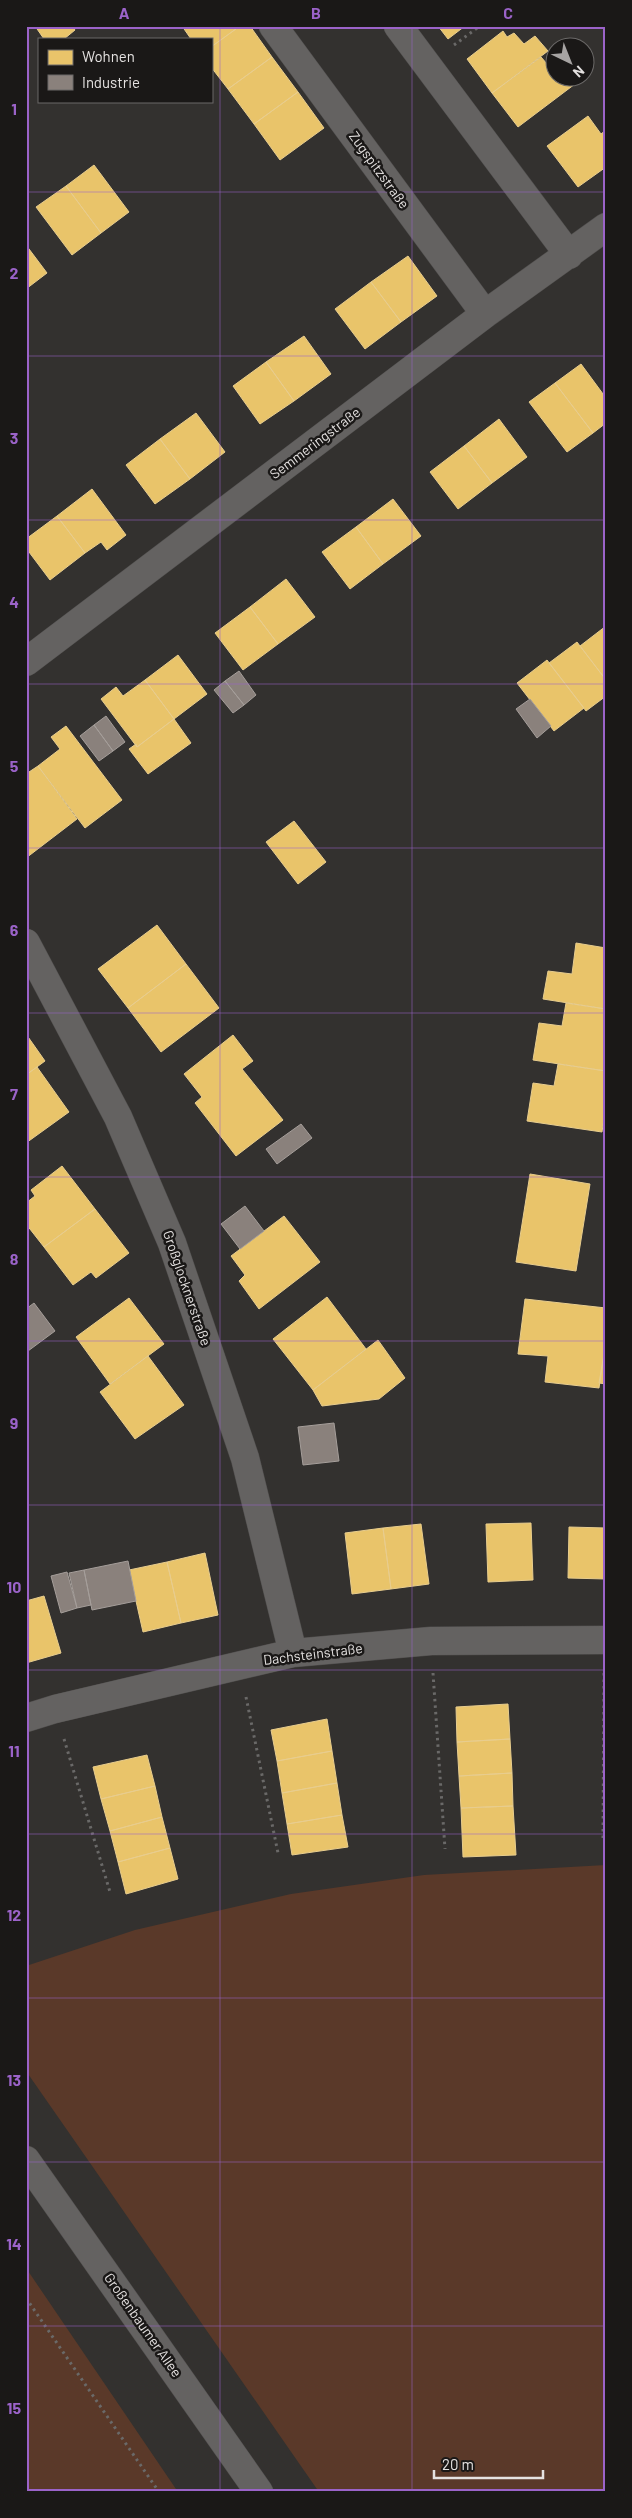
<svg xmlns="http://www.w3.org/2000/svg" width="632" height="2518" font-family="Barlow,sans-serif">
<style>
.green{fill:#5a3929}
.homes{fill:#e9c46a;stroke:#e8cd8e}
.industry{fill:#8a817c;stroke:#a59e9a}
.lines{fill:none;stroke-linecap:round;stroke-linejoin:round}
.minor-casing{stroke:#4f4d4c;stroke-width:29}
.secondary-casing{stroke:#4f4d4c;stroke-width:29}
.path{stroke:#6a6968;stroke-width:3;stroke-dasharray:2.5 4;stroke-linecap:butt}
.minor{stroke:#646261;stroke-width:28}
.secondary{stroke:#646261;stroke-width:28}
.grid{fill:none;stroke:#9b63c9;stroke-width:1;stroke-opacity:0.55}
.labels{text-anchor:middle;stroke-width:5;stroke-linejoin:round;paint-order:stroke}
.street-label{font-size:14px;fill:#e5e2e1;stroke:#1a1817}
.neatline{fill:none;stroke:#9b63c9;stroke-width:2}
.grid-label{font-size:16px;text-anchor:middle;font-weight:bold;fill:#9b63c9}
</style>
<rect width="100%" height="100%" fill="#33312f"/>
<!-- green -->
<path class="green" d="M606 1865V2492H319L26 2071V1966L135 1930 291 1894 424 1875Z
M26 2268 178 2492H26Z"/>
<!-- homes -->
<path class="homes" d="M35 26H72L75 30 64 39H44Z
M182 26H240L211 47V39H191Z
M240 26H250L272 57 228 89 211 67V47Z
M438 26H465L448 39Z
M503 31 507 37 514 33 524 44 535 36 548 51 492 93 467 59Z
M272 57 298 92 254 124 228 89Z
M541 57 554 72V78H570L575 84 518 127 492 93Z
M298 92 324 128 280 160 254 124Z
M588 116 601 134 606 130V167L578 187 547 146Z
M94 165 129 212 101 233 66 186Z
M66 186 101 233 72 255 36 207Z
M26 245 47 273 26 289Z
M408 256 437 296 401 322 371 282Z
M371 282 401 322 365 349 335 309Z
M304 336 331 374 294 401 266 362Z
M266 362 294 401 260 424 233 386Z
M581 364 606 398V423L593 433 555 383Z
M555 383 593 433 567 452 529 402Z
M196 413 225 452 190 479 160 439Z
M499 419 527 457 492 483 464 446Z
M160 439 190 479 155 504 126 465Z
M464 446 492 483 458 509 430 472Z
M92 489 126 535 107 550 101 542 85 553 57 516Z
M393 499 421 536 383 564 356 527Z
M57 516 85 553 50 580 26 548V539Z
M356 527 383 564 350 589 322 552Z
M286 579 315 617 278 644 250 607Z
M250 607 278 644 243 670 215 633Z
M606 626V680L580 646Z
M577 642 606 680V696L586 711 549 663Z
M178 655 207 694 174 719 145 680Z
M547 660 584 708 554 731 517 683Z
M145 680 174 719 137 747 101 699 116 687 123 696Z
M174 719 191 743 148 774 129 749 136 744 137 747Z
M66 726 122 800 85 828 38 766 60 749 51 737Z
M38 766 77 819 26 858V774Z
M294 821 326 862 298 884 266 842Z
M157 925 186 964 128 1008 98 969Z
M576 943 606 948V1009L543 999 548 971 572 974Z
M186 964 219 1008 161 1052 128 1008Z
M566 1003 606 1009V1071L533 1060 539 1023 562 1026Z
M26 1034 45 1061 26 1075Z
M233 1035 253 1061 242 1069 283 1120 236 1156 195 1103 202 1097 184 1074Z
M558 1064 606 1071V1105L602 1132 527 1121 533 1083 554 1086Z
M37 1067 69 1112 26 1143V1075Z
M62 1166 95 1209 44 1247 26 1224V1203L35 1196 31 1190Z
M530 1174 590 1184 576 1271 516 1262Z
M95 1209 129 1253 96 1278 91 1272 73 1285 44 1247Z
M284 1216 320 1262 259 1309 239 1281 245 1275 231 1256Z
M327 1297 366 1349 313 1390 273 1339Z
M129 1298 164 1344 110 1384 76 1337Z
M525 1299 606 1308V1342L599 1388 545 1382 548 1356 518 1354Z
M378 1340 405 1378 379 1399 322 1406 313 1390Z
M606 1342V1384L599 1383Z
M148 1356 184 1405 135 1439 100 1392Z
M531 1523 533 1580 488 1582 486 1524Z
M421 1524 429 1584 391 1589 383 1528Z
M569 1527 606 1528V1579L568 1578Z
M383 1528 391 1589 352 1594 345 1533Z
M205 1553 218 1615 181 1623 167 1562Z
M167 1562 181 1623 143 1632 129 1570Z
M44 1596 61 1653 26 1663V1601Z
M508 1704 510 1739 457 1742 456 1707Z
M327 1719 332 1751 277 1761 271 1730Z
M510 1739 512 1773 459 1776 457 1742Z
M332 1751 337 1783 282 1793 277 1761Z
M147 1755 155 1786 101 1799 93 1767Z
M512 1773 513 1806 461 1808 459 1776Z
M337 1783 342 1815 287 1824 282 1793Z
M155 1786 162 1817 110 1831 101 1799Z
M513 1806 516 1855 463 1857 461 1808Z
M342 1815 348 1847 292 1855 287 1824Z
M162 1817 170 1848 118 1862 110 1831Z
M170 1848 178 1879 126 1894 118 1862Z"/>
<!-- industry -->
<path class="industry" d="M239 671 256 695 244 705 225 681Z
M225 681 244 705 233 713 214 690Z
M530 699 551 726 537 738 516 709Z
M106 716 125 742 113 751 94 725Z
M94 725 113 751 99 761 80 736Z
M301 1124 312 1138 277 1164 266 1149Z
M245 1206 264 1231 240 1249 221 1224Z
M34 1303 55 1331 28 1351 26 1348V1309Z
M334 1423 339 1461 303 1465 298 1427Z
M128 1561 136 1601 92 1610 84 1570Z
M84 1570 91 1605 77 1608 69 1573Z
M67 1572 77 1608 61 1613 51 1576Z"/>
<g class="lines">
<!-- minor casing -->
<g class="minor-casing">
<path id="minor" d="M273 26 485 314
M398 26 569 255
M26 662 485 314 606 227
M26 943 118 1117 172 1243 245 1458 293 1653
M26 1718 55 1709 293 1653 431 1641 606 1640"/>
</g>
<!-- secondary casing -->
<g class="secondary-casing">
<path id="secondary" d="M26 2160 259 2492"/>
</g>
<!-- path -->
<path class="path" d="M454 45 480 26
M433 1673 445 1849
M246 1697 278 1853
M64 1739 110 1892
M603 1838 604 1673
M26 2298 159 2492"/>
<!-- minor -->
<use href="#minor" class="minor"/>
<!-- secondary -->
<use href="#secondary" class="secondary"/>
</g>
<!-- grid -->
<path class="grid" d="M220 26V2492M412 26V2492M26 192H606M26 356H606M26 520H606M26 684H606M26 848H606M26 1013H606M26 1177H606M26 1341H606M26 1505H606M26 1670H606M26 1834H606M26 1998H606M26 2162H606M26 2326H606"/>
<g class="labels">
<!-- street labels -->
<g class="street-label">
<text transform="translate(379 170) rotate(54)" y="5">Zugspitzstraße</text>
<text transform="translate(315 443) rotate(-37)" y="5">Semmeringstraße</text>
<text transform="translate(187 1288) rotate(71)" y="5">Großglocknerstraße</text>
<text transform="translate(313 1654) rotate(-7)" y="5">Dachsteinstraße</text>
<text transform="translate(143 2325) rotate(55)" y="5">Großenbaumer Allee</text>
</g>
</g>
<!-- border -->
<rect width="632" height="2518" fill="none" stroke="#1a1817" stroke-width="55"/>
<!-- legend -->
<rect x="38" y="38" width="175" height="65" fill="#1a1817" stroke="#6b6968"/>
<rect x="48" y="50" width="25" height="15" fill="#e9c46a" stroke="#6b6968"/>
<text x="82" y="62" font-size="15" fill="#e5e2e1">Wohnen</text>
<rect x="48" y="75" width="25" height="15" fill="#8a817c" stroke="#6b6968"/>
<text x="82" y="88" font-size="15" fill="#e5e2e1">Industrie</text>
<!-- north arrow -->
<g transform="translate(570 62) rotate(137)"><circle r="24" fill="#1a1817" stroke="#6b6968"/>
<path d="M0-4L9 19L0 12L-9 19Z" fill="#a7a4a3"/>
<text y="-8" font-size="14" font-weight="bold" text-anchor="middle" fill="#e5e2e1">N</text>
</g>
<!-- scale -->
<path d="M434 2470v8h109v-8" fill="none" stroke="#e5e2e1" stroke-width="2.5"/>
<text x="442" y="2470" font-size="15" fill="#e5e2e1" stroke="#1a1817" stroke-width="4" paint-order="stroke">20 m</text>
<rect x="28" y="28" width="576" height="2462" class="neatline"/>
<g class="grid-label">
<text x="124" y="19">A</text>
<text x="316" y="19">B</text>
<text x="508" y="19">C</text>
<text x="14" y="115">1</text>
<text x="14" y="279">2</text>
<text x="14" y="444">3</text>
<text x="14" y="608">4</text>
<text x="14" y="772">5</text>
<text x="14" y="936">6</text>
<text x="14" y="1100">7</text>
<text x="14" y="1265">8</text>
<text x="14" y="1429">9</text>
<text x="14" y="1593">10</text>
<text x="14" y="1757">11</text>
<text x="14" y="1921">12</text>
<text x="14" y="2086">13</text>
<text x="14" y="2250">14</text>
<text x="14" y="2414">15</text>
</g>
</svg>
